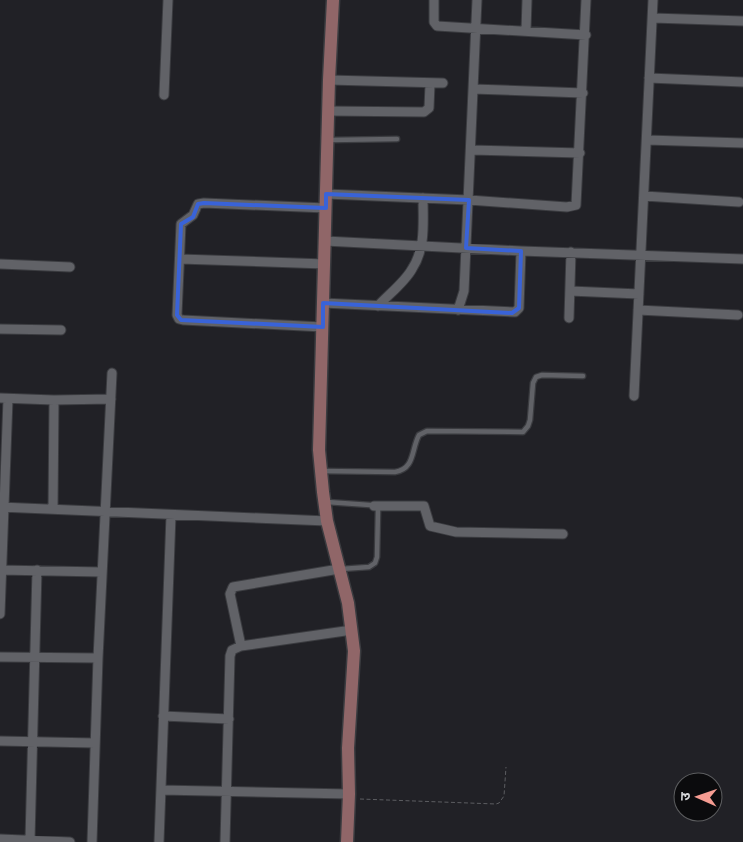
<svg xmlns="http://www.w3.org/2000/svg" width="743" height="842" font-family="Montserrat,'Noto Sans Devanagari',sans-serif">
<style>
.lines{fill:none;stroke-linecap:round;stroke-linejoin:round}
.lane-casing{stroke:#3b3c40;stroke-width:7}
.street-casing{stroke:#3b3c40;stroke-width:11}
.secondary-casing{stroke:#3b3c40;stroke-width:15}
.path{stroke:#5c5d61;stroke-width:1;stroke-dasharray:4 2.5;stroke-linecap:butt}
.lane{stroke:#616267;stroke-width:4.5}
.street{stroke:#616267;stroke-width:9}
.secondary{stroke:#906668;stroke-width:12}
.marked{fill:none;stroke:#3963d8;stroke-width:4;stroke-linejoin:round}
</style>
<rect width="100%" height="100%" fill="#212126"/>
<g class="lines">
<!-- lane casing -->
<g class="lane-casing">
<path id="lane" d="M329 140 397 139
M322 471 395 472C415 469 411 450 419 435L427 431 523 432 528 426 530 420 533 383 536 377 542 375 583 376
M327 502 370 505 376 507 378 510 377 557 375 563 369 567 341 569"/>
</g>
<!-- street casing -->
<g class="street-casing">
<path id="street" d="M434 0V22L437 26 586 35
M653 18 743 21
M526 31 527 0
M649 78 743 82
M329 80 443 83
M473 89 583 93
M164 95 168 0
M328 111 424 112 429 108 430 84
M647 140 743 143
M471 150 580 153
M326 194 469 200 567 207 576 205 586 0
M644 196 739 202
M325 241 521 251 743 259
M180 259 325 264
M0 264 70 267
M570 291 639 294
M323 303 515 312 519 308 521 251
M378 306C388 295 405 282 412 269 426 248 423 222 423 198
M458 310 464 291 477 0
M638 310 738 315
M569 318 571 252
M323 327 183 320 179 319 177 315 181 224 193 215 198 204 204 203 326 208
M0 329 61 330
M634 396 653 0
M0 398 54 400 111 399
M374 506H424L430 526 456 532 563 534
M0 507 327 521
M53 509 54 400
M0 570 102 572
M0 614 8 399
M241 646 230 594 233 587 339 569
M0 657 98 658
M163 716 229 719
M0 741 95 743
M161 790 349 794
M0 839 70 842
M30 840 37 570
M92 842 98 658 112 373
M159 842 171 515
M225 842 230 656 232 650 241 646 352 630"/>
</g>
<!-- secondary casing -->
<g class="secondary-casing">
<path id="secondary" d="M333 0 329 80 319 450 323 492 327 521 348 603 354 651 348 748 349 794 347 842"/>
</g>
<!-- path -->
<path class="path" d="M360 799 496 804 499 803 504 796 506 767"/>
<!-- lane -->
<use href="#lane" class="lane"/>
<!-- street -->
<use href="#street" class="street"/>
<!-- secondary -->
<use href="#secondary" class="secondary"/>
</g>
<!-- marked area -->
<path class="marked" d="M326 194 469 200 466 248 521 251 519 308 512 313 323 303V327L181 320 177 315 181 224 193 217 198 204 204 203 326 208Z"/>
<!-- north arrow -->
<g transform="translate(698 797) rotate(272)"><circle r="24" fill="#0b0b0d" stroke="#5c5d5f"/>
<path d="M0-4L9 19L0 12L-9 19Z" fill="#f59c92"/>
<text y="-8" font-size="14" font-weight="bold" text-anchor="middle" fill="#d6d7da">उ</text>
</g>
</svg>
